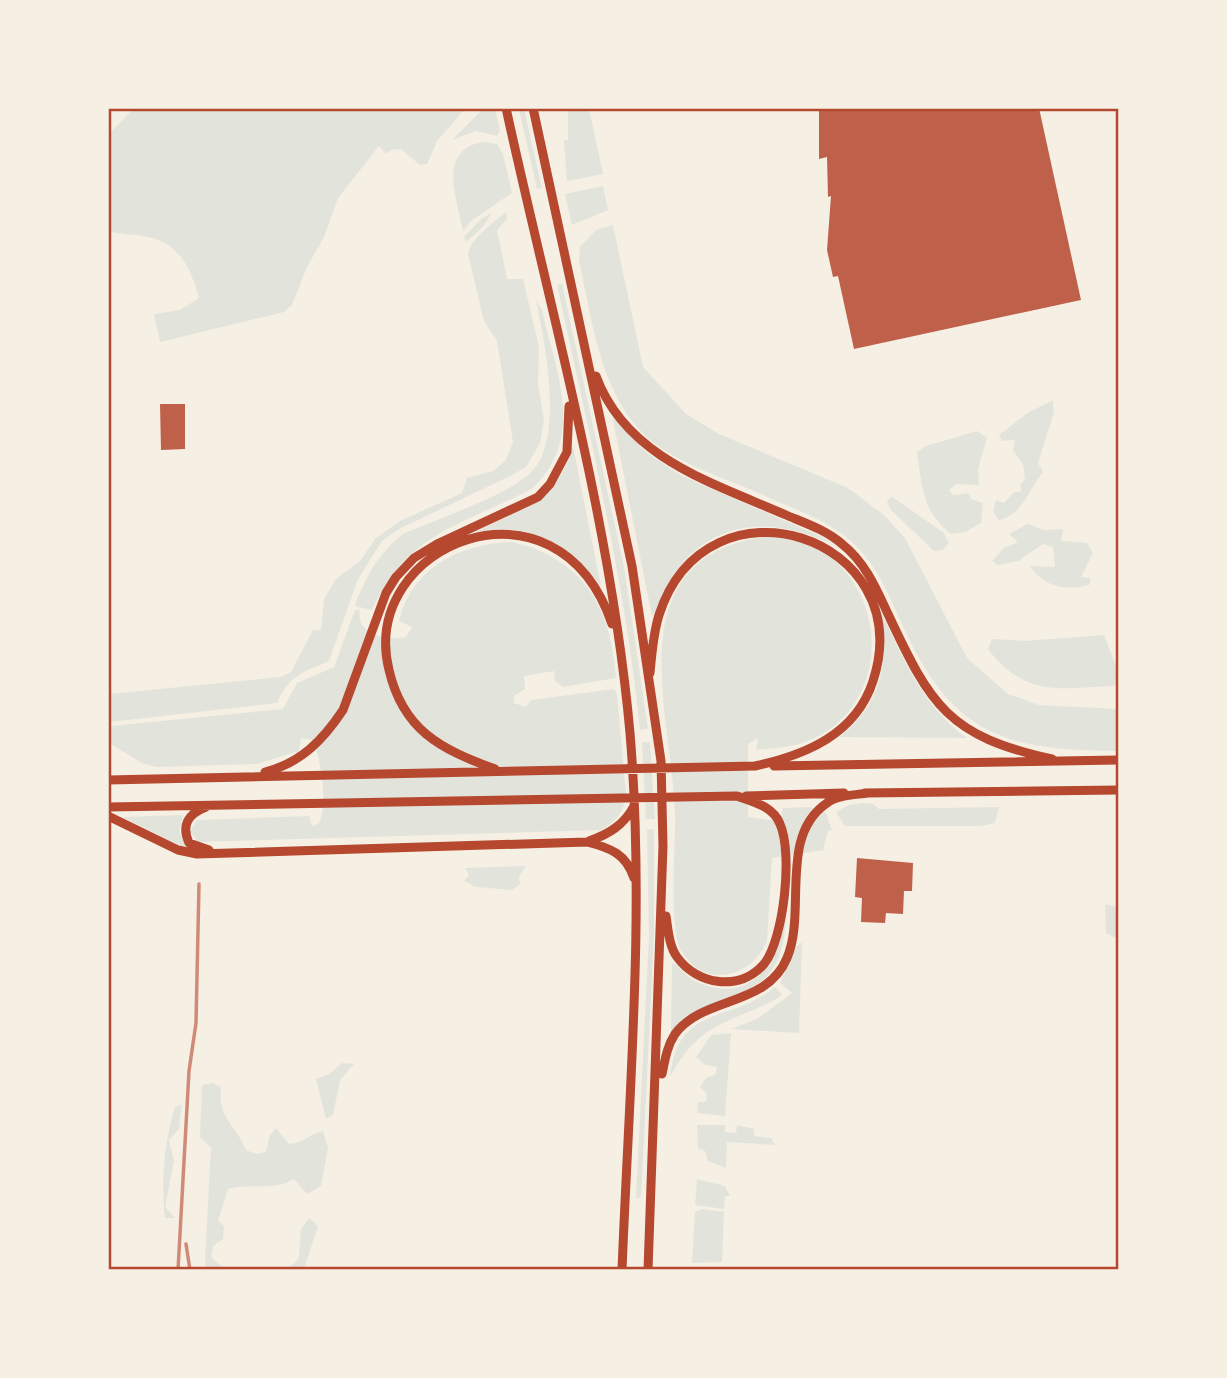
<svg xmlns="http://www.w3.org/2000/svg" width="1227" height="1378" font-family="Helvetica,sans-serif">
<style>
.green{fill:#e2e4dc}
.building{fill:#bf614a}
.lines{fill:none;stroke-linecap:round;stroke-linejoin:round}
.primary{stroke:#b5482f;stroke-width:9}
.rail{stroke:#cf8b77;stroke-width:3.5}
.neatline{fill:none;stroke:#b5482f;stroke-width:2.5}
</style>
<rect width="100%" height="100%" fill="#f6efe4"/>
<!-- green -->
<path class="green" d="M133 109V108L465 109 437 141 427 164 420 165 401 149 391 150 386 154 379 146 338 198 324 237 307 267 292 305 284 312 160 342 154 314 180 310 199 298C191 269 180 244 148 237 134 234 122 235 109 231V134Z
M483 109H495L500 131 497 136 476 131 452 140Z
M519 109H524L542 188 537 189Z
M568 109H589L603 174 567 181 564 141 568 140Z
M482 142 497 144 503 154 512 193 471 221 463 231C457 198 437 151 482 142Z
M603 186 608 210 572 225 565 194Z
M506 212 507 219 497 230 507 279H523L539 347 538 385 544 420 540 443 526 467 512 475 399 529 382 541 358 579 329 661C302 673 290 674 277 703L109 722V694L281 677 291 672 313 630H321L324 599 336 579 360 561 376 538 400 521 462 493 467 478 493 471 506 460 513 442 497 341 484 321 468 254C471 238 494 222 506 212Z
M492 213 482 228 466 242 464 237 482 218Z
M613 225 643 367 686 414 719 434 848 488 884 515 905 538 967 658 1008 694 1039 705 1118 709V751C1013 750 957 739 908 637 891 602 881 569 852 542 828 520 793 509 763 495 730 480 693 469 662 449 602 409 593 325 579 260L580 247 596 230Z
M562 284 624 567 648 729 640 730C625 580 589 433 557 285Z
M536 301 542 310C556 373 586 436 533 488 460 527 412 529 372 610L355 606C364 579 380 551 403 534 439 518 499 499 528 475 566 445 545 342 536 301Z
M1053 400 1054 412 1038 463 1043 472C1030 488 1021 517 998 520L993 511 996 500 1004 503 1014 492H1021L1020 485 1025 479 1023 464 1013 450 1015 440 1002 441 999 435 1029 412Z
M612 415 646 452 680 475 820 536 838 547C780 517 715 515 674 574 665 586 661 607 652 616Z
M977 431 987 438 978 469 979 485 956 484 949 490 953 495 969 493 971 499 983 503 981 523 965 532 951 534C922 511 922 487 917 452L926 446Z
M573 446 601 586C569 544 527 520 474 533 514 513 562 496 573 446Z
M891 496 944 533 949 543 943 550 934 551 891 510 887 502Z
M1028 524 1044 530 1063 529 1061 541 1087 543 1093 553 1081 577 1091 578 1089 585C1066 591 1043 587 1030 566L1055 567 1053 547 1043 544 1018 561 998 565 992 561 1004 548 1018 542 1009 534Z
M770 536C791 539 813 544 830 557 892 605 885 711 808 741 791 748 774 748 756 750L758 738 748 744V817L770 820 781 816 783 808 810 807 826 813 832 830 828 831 823 850 772 858 767 941C752 978 703 990 681 950 668 924 676 846 675 813 671 708 614 555 770 536Z
M512 542C584 559 611 607 616 678L563 687 555 681 554 671 524 676 525 689 514 696V703L526 707 531 700 614 689 617 694 626 794C624 812 617 821 601 830L198 842 190 831 197 820 309 816 312 826 318 824C329 810 321 755 312 740L301 738 299 751 257 764 156 767 142 763 109 743 111 726 283 709 297 683 334 667 355 610H360C355 634 387 642 406 637L412 627 399 621C412 567 460 544 512 542Z
M880 609C902 657 923 707 967 738L840 737C882 703 890 661 880 609Z
M1104 635 1118 671 1115 686C1060 688 1025 698 988 649L992 639 1025 641Z
M642 742H650L655 819H646Z
M862 803 873 804 879 809 999 807 995 823 980 826H845L836 812 849 805Z
M183 815 179 831 186 848 122 817Z
M654 829V935L641 1198H636L649 936 647 830Z
M526 866 519 877 520 884 512 890 476 887 464 881 469 875 465 868Z
M1105 904 1118 907V939L1106 933Z
M786 915C783 1012 722 980 671 1032L672 963C679 965 687 978 697 982 751 1006 779 962 786 915Z
M802 942 799 1033 731 1029 757 1019 792 993 780 983 796 947Z
M775 987 782 994 778 998C726 1026 701 1020 670 1077 678 1003 731 1024 775 987Z
M731 1033 725 1116 697 1113 698 1102H706L707 1094 700 1087 706 1078 715 1075 717 1067 705 1065 696 1057 711 1035Z
M342 1063 354 1064 340 1080 333 1115 326 1119 316 1079 329 1074Z
M213 1083 221 1087C218 1121 235 1122 246 1150L257 1154 266 1152 270 1135 276 1128 289 1144C301 1144 310 1134 323 1131L328 1148 321 1186 307 1194 294 1179C272 1192 251 1182 228 1189L218 1221 224 1226 223 1239 213 1246 211 1257 223 1268 231 1269H207L205 1259 211 1148 200 1137 202 1085Z
M182 1104 179 1129 169 1140 174 1161 165 1207 175 1218H165C161 1181 164 1143 175 1107Z
M697 1125H725V1132L736 1133 737 1125 754 1129V1136L771 1138 775 1145 727 1142 726 1168 708 1161 705 1151 698 1148Z
M697 1179 725 1186 730 1196H725L724 1209 695 1205Z
M702 1209 724 1212 722 1262 692 1263 695 1212Z
M309 1218 318 1226 304 1269H288L299 1258 301 1229Z"/>
<!-- building -->
<path class="building" d="M819 108H1039L1081 300 854 349 838 276 833 277 827 250 831 196 828 197 827 157 819 159Z
M160 404H185V449L161 450Z
M857 858 913 863 912 891H904L903 914 886 913 885 923 861 922 862 898 855 897Z"/>
<g class="lines">
<!-- primary -->
<path class="primary" d="M506 108C551 315 611 522 630 733 645 911 629 1091 622 1270
M533 108 632 566 661 761 663 846 648 1270
M596 376C626 458 713 483 786 515 805 523 826 530 842 544 865 562 876 588 888 614 931 706 948 736 1052 759
M774 766 1118 760
M495 769C440 749 403 730 389 670 358 544 557 463 612 624
M265 772C301 763 323 740 343 710L386 593 396 577 414 558 437 544 538 497 550 484 567 452 569 406
M108 780 755 766C806 755 856 734 873 681 920 536 707 467 659 615 653 634 652 653 650 673
M865 793 1118 790
M746 796 844 793
M108 807 737 796C753 802 773 806 780 824 793 853 784 939 764 964 740 992 697 985 677 957 669 946 668 929 666 916
M206 807C188 814 181 825 189 843L209 850
M108 816 178 850 197 854 587 842C611 848 626 854 634 878
M589 841C609 834 624 825 634 806
M662 1074C665 1060 667 1046 675 1034 703 996 767 1007 787 958 807 911 778 836 827 803 838 795 855 795 868 793"/>
<!-- rail -->
<path class="rail" d="M186 1244 190 1270
M178 1270 189 1071 196 1023 199 884"/>
</g>
<!-- border -->
<rect width="1227" height="1378" fill="none" stroke="#f6efe4" stroke-width="220"/>
<rect x="110" y="110" width="1007" height="1158" class="neatline"/>
</svg>
